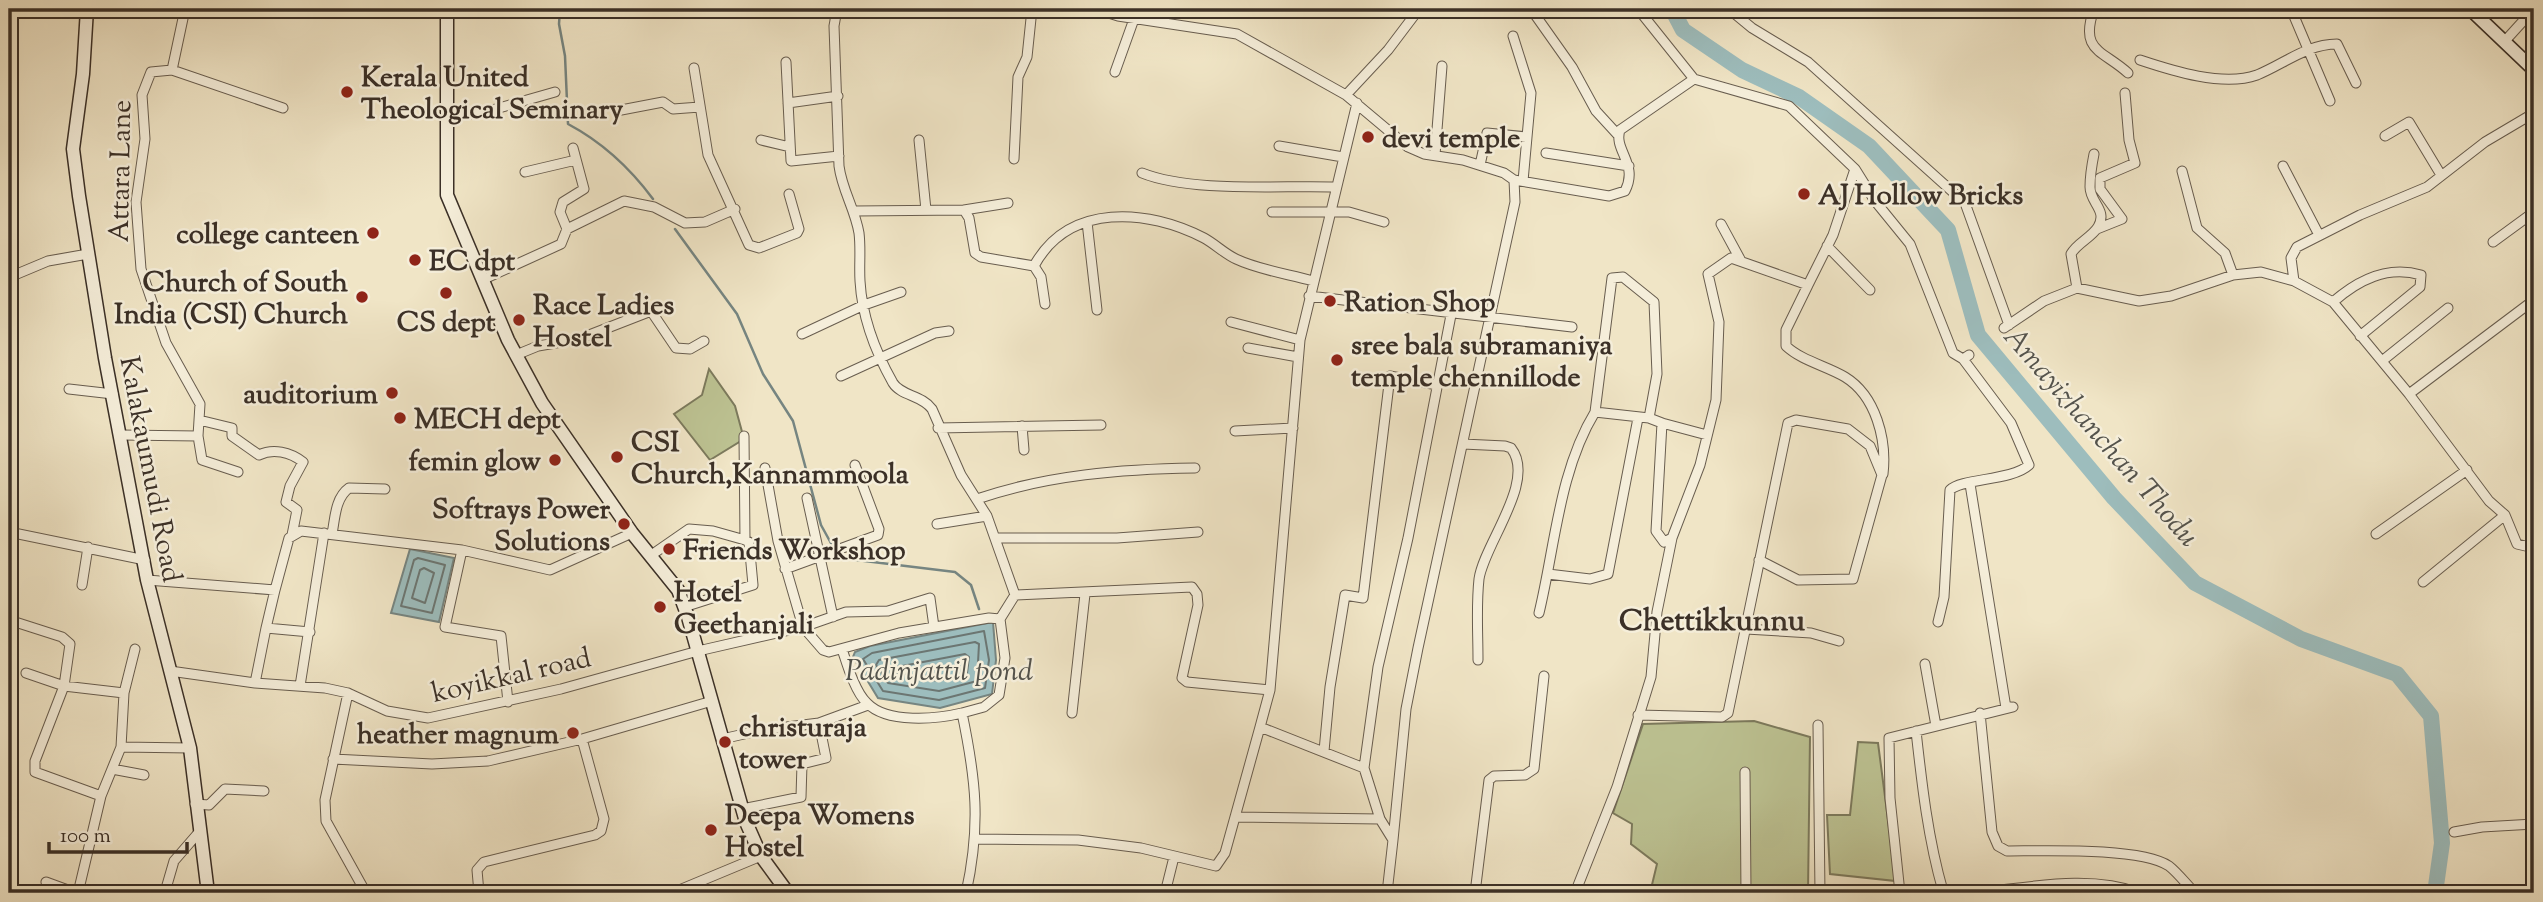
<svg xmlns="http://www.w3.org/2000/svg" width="2543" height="902" font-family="'Sorts Mill Goudy',serif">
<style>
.green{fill:#bdc393;stroke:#7c7a5d;stroke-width:2}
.water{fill:#9dbdbd;stroke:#768581;stroke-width:2}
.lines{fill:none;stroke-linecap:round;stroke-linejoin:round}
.shore{stroke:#6c7672;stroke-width:2}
.stream{stroke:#768581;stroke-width:2.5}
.river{stroke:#9dbdbd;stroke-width:16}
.street-casing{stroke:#685d4f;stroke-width:11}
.secondary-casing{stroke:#3b3027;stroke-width:15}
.street{stroke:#f5eeda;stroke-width:9}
.secondary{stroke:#f5eeda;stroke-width:12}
.poi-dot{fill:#8f2418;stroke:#f5eeda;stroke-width:2.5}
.labels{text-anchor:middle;stroke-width:5;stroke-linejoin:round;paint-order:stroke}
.poi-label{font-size:28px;font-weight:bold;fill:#3b3027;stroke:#f5eeda;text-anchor:start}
.street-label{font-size:28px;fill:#3b3027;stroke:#f5eeda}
.water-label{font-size:30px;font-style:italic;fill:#54534c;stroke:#f5eeda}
.neighbourhood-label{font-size:30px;font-weight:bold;fill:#3b3027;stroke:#f5eeda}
</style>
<rect width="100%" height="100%" fill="#f0e5c6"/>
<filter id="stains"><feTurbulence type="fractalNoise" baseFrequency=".00286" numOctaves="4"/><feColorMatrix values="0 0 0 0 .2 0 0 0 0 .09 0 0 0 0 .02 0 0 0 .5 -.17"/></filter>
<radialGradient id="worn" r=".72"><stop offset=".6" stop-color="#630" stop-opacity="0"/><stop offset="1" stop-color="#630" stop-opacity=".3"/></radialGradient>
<!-- green -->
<path class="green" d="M709 369 735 406 744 439 710 460 674 414 702 395Z
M1754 721 1810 737 1808 893H1650L1657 864 1631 844 1632 824 1613 813 1643 724Z
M1858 742 1878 743 1896 881 1830 874 1827 815H1850Z"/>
<!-- water -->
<path class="water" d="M410 549 454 558 439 622 391 613Z
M993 622 996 660 992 694 940 708 878 698 853 657 855 652 870 646Z"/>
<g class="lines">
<!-- shore -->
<path class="shore" d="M418 558 445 565 432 613 401 606 414 560Z
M424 568 434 573 425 603 412 598 420 570Z
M984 631 989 660 985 688 939 700 883 691 863 659 872 653Z
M975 642 979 644 977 681 939 691 888 683 876 665 879 660Z
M965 654 969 657 967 673 938 681 894 672 897 667Z"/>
<!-- stream -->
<path class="stream" d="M560 9 559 24 565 56 568 124C602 142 630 168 653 199
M675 229 737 314 763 374 793 421 821 525 832 545
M840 558 955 572 971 585 979 609"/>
<!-- river -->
<path class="river" d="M1672 9 1683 30 1742 70 1799 97 1869 146 1948 230 1978 335 2114 498 2195 583 2301 639 2397 674 2431 716 2442 843 2435 893"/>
<!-- street casing -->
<g class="street-casing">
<path id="street" d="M297 9 300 11
M837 9 834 26 839 166C842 190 855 209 859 233 861 249 859 265 860 281 862 316 876 353 893 383 901 396 922 395 932 409L961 475 987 516 1015 595 1000 619
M903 9 907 10
M1096 9 1118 16 1237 34 1346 95 1408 147 1424 154 1463 160 1504 173 1514 180 1515 202 1418 648 1406 709 1393 840
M1531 9 1572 67 1596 111 1618 135
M1638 9 1694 79 1789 106 1855 169 1875 201 1910 244 1953 353 1963 359 1969 355
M1729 9 1752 28 1808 62 1965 203 2009 325
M2094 9C2079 52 2103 50 2128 73
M2291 9 2330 101
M1513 36 1531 93 1523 181
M2504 42 2534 9
M2140 60C2173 71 2223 87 2257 75 2284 64 2307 44 2337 44L2356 83
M786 62 791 161 839 156
M694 68 708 155 749 245 759 248 797 233 799 229 789 194
M172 70 283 108
M1115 72 1134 19
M1346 95 1388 50 1419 9
M788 103 838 96
M1357 103 1300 340 1270 690 1260 727 1364 768 1380 819 1393 840 1387 893
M616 111 663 102 673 109 700 107
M448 115 478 114 555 92
M2385 136 2409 122 2441 175
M761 140 790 147
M919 140 926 210
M1279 146 1343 157
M1546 153 1629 166
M1435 155 1442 66
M1014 159 1018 77 1027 57 1032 9
M1480 165 1487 133 1527 137
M2283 166 2319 235
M2182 171 2197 228 2225 253 2233 275
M525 172 576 160
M1142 173C1192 193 1281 185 1336 187
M1514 180 1609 196 1625 191C1639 164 1613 150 1620 130L1694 79
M964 210 1008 203
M855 211 964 210 969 218 975 253 981 257 1034 266 1041 277 1045 304
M1272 212H1349L1384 222
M2527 217 2534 226
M1087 222 1097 310
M1721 224 1740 259
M567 229 560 212 563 202 584 189 573 148
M2097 229 2122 219 2100 189V178L2135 163 2129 140 2125 93
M2493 242 2534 212
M1827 246 1870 290
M1034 266C1069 202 1148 209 1204 238 1215 244 1225 254 1236 259 1259 270 1288 274 1313 281
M9 274H17L48 261 88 254
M482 280 561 244 567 229 624 201 654 207 685 223 705 222 735 209
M2294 281 2291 258 2297 247 2360 215 2427 187 2485 142 2534 113
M1808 285 1786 330V346C1802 361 1827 366 1845 377 1876 396 1887 440 1883 474
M2077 288 2071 254C2077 243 2091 238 2098 227 2108 210 2090 203 2090 187 2090 176 2092 164 2094 154
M1309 296 1572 327
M2333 302C2358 280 2387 265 2421 275L2420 287 2360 336
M1231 322 1300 340
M2004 328 2044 301 2077 288 2139 301 2171 296 2233 275 2261 272 2294 281 2333 302 2409 394 2489 501 2505 515 2517 544 2534 548
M802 334 864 305 901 292
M1248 348 1298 357
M516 355 538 346 579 339 651 311 676 348 690 349 704 341
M2382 361 2448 308
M841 376 935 333 949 331
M69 389 113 394
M2409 394 2534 300
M1649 418 1595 412 1612 278 1623 277 1654 302 1657 374 1649 418 1662 423 1656 531 1664 542 1672 538
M199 420 232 428V436L259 455C273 448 290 452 303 462L290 486 286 502 297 510 292 535
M1662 423 1707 435
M1022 426 1024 450
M938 428 1101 425
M1235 431 1293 428
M121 435 198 436 200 404 166 343 141 269 136 202 145 139 142 95 151 72 172 70 185 9
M198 436 202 460 238 472
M9 440H11
M1463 444 1505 446 1511 448C1537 481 1484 544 1479 579 1476 606 1478 633 1478 660
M765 468 778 541 803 627 846 612 888 611 930 598 934 627
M1970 484 2006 708 2011 707
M807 498 833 617
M977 499C1047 475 1122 469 1195 468
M937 524 987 516
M9 532 145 560
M332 534C335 519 335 498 349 488L385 489
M2376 534 2467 470
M995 538H1117L1198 532
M650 556 689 529 713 531 745 540 744 436
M785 569 878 535 879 529 855 465
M1548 574 1590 579 1608 574 1638 418
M147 580 275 590 289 538 301 531 462 550
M2423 582 2505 515
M82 585 88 547
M1015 595 1192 587 1197 594 1198 605 1182 678 1187 682 1270 690
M684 607 753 585 749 542 745 540
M1539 613C1555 547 1559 471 1595 412
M9 620 62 637 70 644 64 686 35 761V772L101 796
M1938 622 1944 597 1950 490C1962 478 2012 481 2029 465L2011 423 1963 359
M266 628 275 590
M1746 629 1811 633 1839 641
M842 649C847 664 855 692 867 703 887 724 937 719 962 713
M1925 664 1936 726
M170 671 255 683 325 688 348 693 387 711 428 718 561 689 698 651 803 627 823 650 829 652 899 633 989 618 1000 619
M26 673 64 686 124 693
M255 683 266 628 310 632
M300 686 324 533
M348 693 325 800 326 821 366 893
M508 702 501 636 445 627 462 550 550 570 632 533
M1072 713 1085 594
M1980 713 1992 832 1998 846 2007 851C2043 851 2140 847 2169 866 2178 873 2187 885 2195 893
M1638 715 1722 717 1728 713 1788 423 1796 420 1848 429 1870 446 1882 475 1853 579 1798 580 1759 560
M819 723 868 705
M1818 725 1820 893
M1916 731C1922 785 1928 839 1943 891L1949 893
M722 739 762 730 819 723 826 758 802 764 801 797 742 809
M121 747 124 693 135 649
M1324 751 1330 687 1345 595 1363 598 1390 376 1437 385
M333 759 432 764 488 761 582 739
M1364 768 1378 667 1408 538 1451 315
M112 769 144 775
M1745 772 1746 893
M195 804 209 805 225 789 264 791
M1235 817 1380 819
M2454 832 2482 827 2534 824
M976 839 1078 840 1141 848 1216 866 1225 853 1260 727
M46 882 76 893
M167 885 174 861 200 831
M78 893 101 796 121 747 190 748
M479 893 477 870 484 862 595 835 601 831 604 819 582 739 712 701
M672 893 761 856
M966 893C981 825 976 780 962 713L984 707 999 695 1005 658 1000 619
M1165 893 1174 857
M1475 893 1489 780 1494 776 1525 775 1534 769 1544 676
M1575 893 1617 787 1651 677 1657 612 1672 538 1700 465 1716 400 1719 322 1708 274 1731 258 1808 285 1833 235 1855 169
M1900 893 1890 798 1889 738 2013 707
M1975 893C2027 888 2089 874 2139 893"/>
</g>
<!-- secondary casing -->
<g class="secondary-casing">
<path id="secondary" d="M87 9 83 74 73 149 79 196 105 358 147 580 190 748 208 893
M447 9V195L508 340 542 403 632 533 678 590 688 617 746 822 761 856 788 893
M2470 9 2534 70"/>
</g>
<!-- street -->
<use href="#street" class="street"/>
<!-- secondary -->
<use href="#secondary" class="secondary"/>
</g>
<!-- markers -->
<g class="poi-dot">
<circle cx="347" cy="92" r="7"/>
<circle cx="1368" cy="137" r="7"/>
<circle cx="1804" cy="194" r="7"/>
<circle cx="373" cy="233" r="7"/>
<circle cx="415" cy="260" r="7"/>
<circle cx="446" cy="293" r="7"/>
<circle cx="362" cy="297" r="7"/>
<circle cx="1330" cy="301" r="7"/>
<circle cx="519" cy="320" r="7"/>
<circle cx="1337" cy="360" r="7"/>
<circle cx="392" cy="393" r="7"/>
<circle cx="400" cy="418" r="7"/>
<circle cx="617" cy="457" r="7"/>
<circle cx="555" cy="460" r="7"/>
<circle cx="624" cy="524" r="7"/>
<circle cx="669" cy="549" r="7"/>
<circle cx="660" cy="607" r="7"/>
<circle cx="573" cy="733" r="7"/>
<circle cx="725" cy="742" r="7"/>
<circle cx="711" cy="830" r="7"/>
</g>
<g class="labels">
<!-- poi labels -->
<g class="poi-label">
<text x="361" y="86">Kerala United<tspan x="361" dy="32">Theological Seminary</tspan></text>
<text x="1382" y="147">devi temple</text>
<text x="1818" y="204">AJ Hollow Bricks</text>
<text x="359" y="243" text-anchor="end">college canteen</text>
<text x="429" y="270">EC dpt</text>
<text x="348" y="291" text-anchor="end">Church of South<tspan x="348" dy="32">India (CSI) Church</tspan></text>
<text x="1344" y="311">Ration Shop</text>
<text x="533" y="314">Race Ladies<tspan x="533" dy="32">Hostel</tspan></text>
<text x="446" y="331" text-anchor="middle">CS dept</text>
<text x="1351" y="354">sree bala subramaniya<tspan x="1351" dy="32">temple chennillode</tspan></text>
<text x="378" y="403" text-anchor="end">auditorium</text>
<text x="414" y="428">MECH dept</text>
<text x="631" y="451">CSI<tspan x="631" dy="32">Church,Kannammoola</tspan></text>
<text x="541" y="470" text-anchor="end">femin glow</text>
<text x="610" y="518" text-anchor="end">Softrays Power<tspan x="610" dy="32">Solutions</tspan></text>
<text x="683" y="559">Friends Workshop</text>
<text x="674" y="601">Hotel<tspan x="674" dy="32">Geethanjali</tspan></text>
<text x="739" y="736">christuraja<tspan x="739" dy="32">tower</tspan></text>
<text x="559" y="743" text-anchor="end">heather magnum</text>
<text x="725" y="824">Deepa Womens<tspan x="725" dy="32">Hostel</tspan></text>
</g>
<!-- street labels -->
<g class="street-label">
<text transform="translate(119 171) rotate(-89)" y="10">Attara Lane</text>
<text transform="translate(152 469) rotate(79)" y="10">Kalakaumudi Road</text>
<text transform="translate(511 674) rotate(-13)" y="10">koyikkal road</text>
</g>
<!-- water labels -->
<g class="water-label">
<text transform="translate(2102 436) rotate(49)" y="10">Amayizhanchan Thodu</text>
<text x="939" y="680">Padinjattil pond</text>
</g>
<!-- neighbourhood labels -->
<g class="neighbourhood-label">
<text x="1712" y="630">Chettikkunnu</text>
</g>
</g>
<!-- margin -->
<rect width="2543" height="902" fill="none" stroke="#f0e5c6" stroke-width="35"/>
<rect x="10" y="10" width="2522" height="881" fill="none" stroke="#3b3027" stroke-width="3.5"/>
<rect x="18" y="18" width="2508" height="867" fill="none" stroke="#3b3027" stroke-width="2"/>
<!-- scale -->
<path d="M49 842v10h138v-10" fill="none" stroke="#3b3027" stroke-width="3.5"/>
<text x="60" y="842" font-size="21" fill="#3b3027" stroke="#f5eeda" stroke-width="5" paint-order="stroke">100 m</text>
<rect width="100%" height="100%" filter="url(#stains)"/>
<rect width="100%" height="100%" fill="url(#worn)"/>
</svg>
